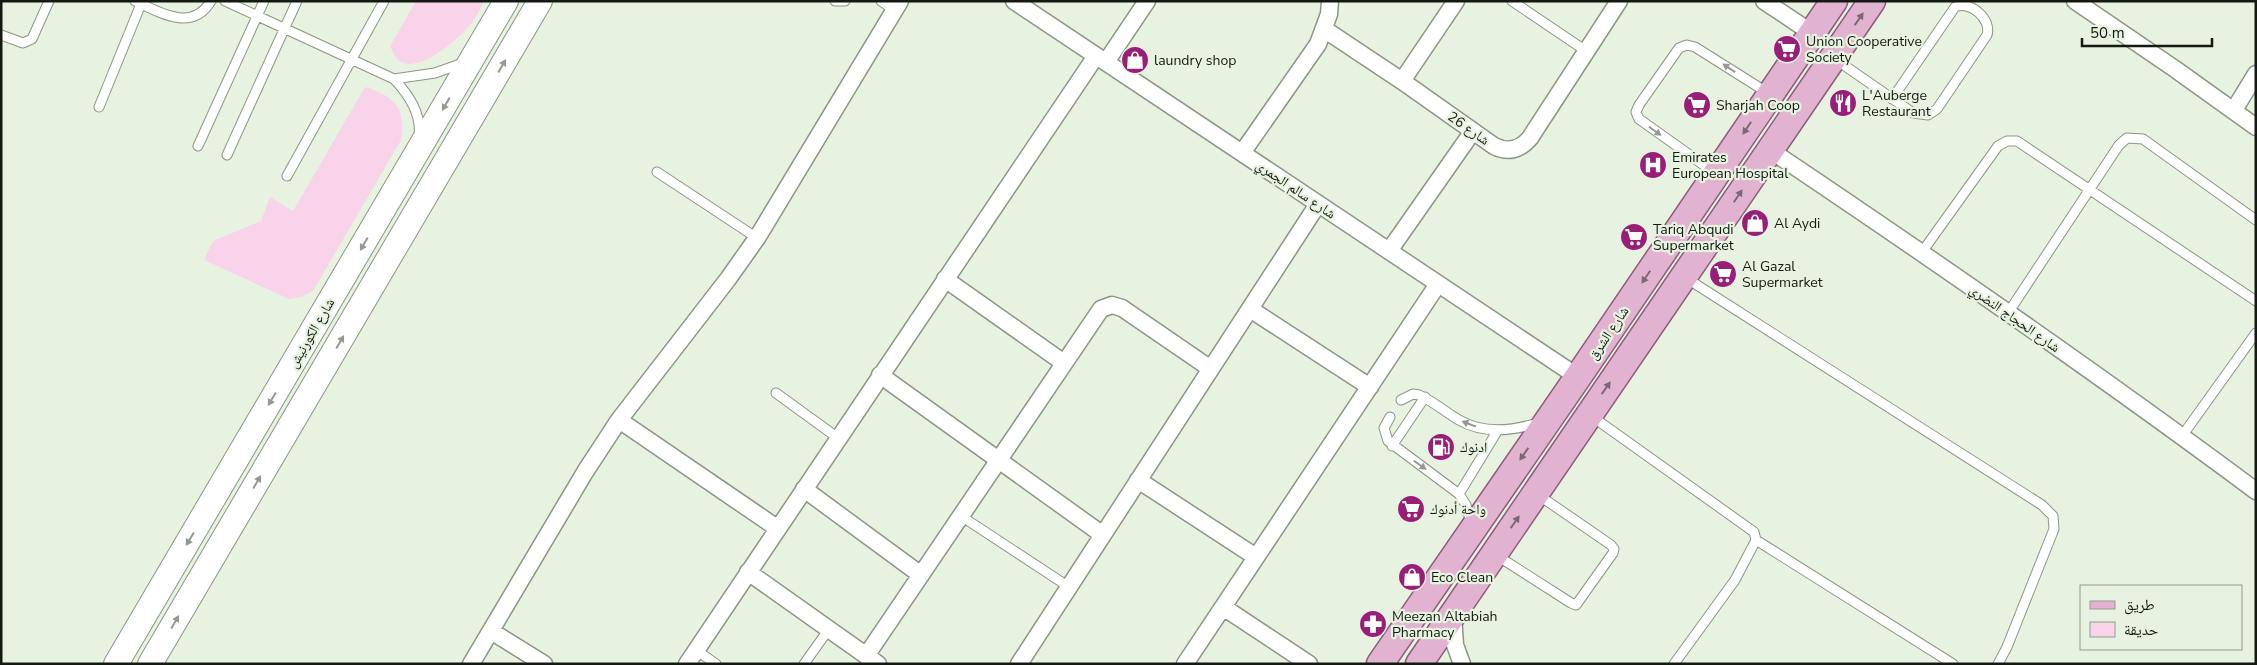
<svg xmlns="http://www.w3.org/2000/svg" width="2257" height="665" font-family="'Nunito Sans','Noto Naskh Arabic',sans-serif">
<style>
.green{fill:#f9d3e9}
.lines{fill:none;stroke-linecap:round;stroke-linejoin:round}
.service-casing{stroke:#8b9684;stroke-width:11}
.minor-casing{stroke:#8b9684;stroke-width:19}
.secondary-casing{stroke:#8b9684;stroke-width:26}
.primary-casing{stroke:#8e5b7a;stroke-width:29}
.service{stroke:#fff;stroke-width:9}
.minor{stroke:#fff;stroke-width:16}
.secondary{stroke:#fff;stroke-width:24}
.primary{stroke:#e2b2d1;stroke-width:26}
.oneway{fill:#7b6672}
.oneway2{fill:#959894}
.labels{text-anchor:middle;stroke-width:4.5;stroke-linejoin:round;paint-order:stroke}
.poi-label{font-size:14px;fill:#141912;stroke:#e7f3e0;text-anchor:start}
.street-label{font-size:14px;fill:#141912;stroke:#e7f3e0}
</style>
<rect width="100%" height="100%" fill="#e7f3e0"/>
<!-- green -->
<path class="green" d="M416 1H484C480 9 476 18 470 25 457 40 422 72 401 62 395 59 393 52 390 46Z
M365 87C395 97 406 107 401 140L313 291 301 297 289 299 204 260 213 241 261 221 270 197 293 211Z"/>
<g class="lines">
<!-- service casing -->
<g class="service-casing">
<path id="service" d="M135 1C159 12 192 33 211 1
M225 1 394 79C409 95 422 114 419 138
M835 1H845
M881 1 894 10
M1512 1 1586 51
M1 35 23 43 32 39 49 1
M1835 59 1913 113 1928 115 1937 109 1987 35C1992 19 1970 0 1955 7L1892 99
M394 79 435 73 463 63
M99 107 141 4
M198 146 264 1
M227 155 297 1
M657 172 757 238
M1715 173 1639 119 1636 112 1639 105 1679 48 1687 45 1695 47 1768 93
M287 176 384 1
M1922 252 1998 146 2007 141H2017L2256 301
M1686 278 2042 505 2053 516 2054 529 2007 647 1998 664
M2008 313 2119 145 2127 138 2143 139 2256 220
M776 393 838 438
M1401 400 1413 394 1419 395C1433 401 1445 412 1459 420 1483 434 1512 431 1538 423
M1590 415 1754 532 1756 540 1735 580 1674 664
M1390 417 1384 428 1388 441 1459 494 1466 505 1471 523
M2182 436 2256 333
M1392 446 1425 397
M1459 494 1498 430
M961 516 1069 587
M1756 540 1953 664
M1496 555 1571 603 1576 605 1613 553 1614 549 1611 545 1537 494
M696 650 716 664
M804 664 829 629"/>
</g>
<!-- minor casing -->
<g class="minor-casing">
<path id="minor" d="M1014 1 1578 377
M1764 1 1812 33
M2075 1 2175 69 2256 127
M1324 29 1402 81 1494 146C1508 153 1520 150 1530 138L1619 1
M1106 62 1147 1
M1402 81 1456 1
M2234 110 2256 74
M1770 150C1934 260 2097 373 2256 491
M1242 153 1318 44 1329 14 1330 1
M1389 251 1473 131
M945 279 1064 363
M1250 309 1370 387
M880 375 1103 535
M619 420 777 528
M1138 480 1256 557
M804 489 921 575
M748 572 878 664
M1223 607 1309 664
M1453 615 1455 645 1462 664
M491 631 544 664
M866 656 1101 309 1112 305 1122 308 1211 369
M471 664 585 472 619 420 728 279 757 238 900 1
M687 664 1096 56
M1019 664 1318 204
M1185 664 1438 284"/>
</g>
<!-- secondary casing -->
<g class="secondary-casing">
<path id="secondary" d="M116 664 506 1
M150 664 540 1"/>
</g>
<!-- primary casing -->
<g class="primary-casing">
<path id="primary" d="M1380 664 1578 377 1834 1
M1419 664 1872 1"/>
</g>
<!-- service -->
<use href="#service" class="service"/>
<!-- minor -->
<use href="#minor" class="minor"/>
<!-- secondary -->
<use href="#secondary" class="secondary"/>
<!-- primary -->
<use href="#primary" class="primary"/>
</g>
<!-- one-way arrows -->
<defs><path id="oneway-solid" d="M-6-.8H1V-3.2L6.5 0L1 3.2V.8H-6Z" transform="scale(1.25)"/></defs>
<g class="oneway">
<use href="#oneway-solid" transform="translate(1859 19) rotate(-55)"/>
<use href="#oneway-solid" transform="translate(1747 128) rotate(124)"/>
<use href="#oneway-solid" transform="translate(1738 196) rotate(-56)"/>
<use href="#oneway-solid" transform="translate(1646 277) rotate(124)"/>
<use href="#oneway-solid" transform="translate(1606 388) rotate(-55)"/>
<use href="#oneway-solid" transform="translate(1524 454) rotate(125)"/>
<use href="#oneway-solid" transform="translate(1515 522) rotate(-55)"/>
</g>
<g class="oneway2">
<use href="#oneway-solid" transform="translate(502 66) rotate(-60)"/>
<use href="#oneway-solid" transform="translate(1729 68) rotate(-147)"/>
<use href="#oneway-solid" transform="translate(446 104) rotate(120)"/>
<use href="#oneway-solid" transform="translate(1655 131) rotate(35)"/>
<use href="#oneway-solid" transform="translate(364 244) rotate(120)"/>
<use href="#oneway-solid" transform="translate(340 342) rotate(-60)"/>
<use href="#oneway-solid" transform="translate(272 399) rotate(121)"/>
<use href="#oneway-solid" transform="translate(1469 424) rotate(-159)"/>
<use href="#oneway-solid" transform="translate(1420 465) rotate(35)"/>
<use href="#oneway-solid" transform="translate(257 482) rotate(-60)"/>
<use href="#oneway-solid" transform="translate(190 539) rotate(121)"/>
<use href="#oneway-solid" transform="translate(175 622) rotate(-60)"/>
</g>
<!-- icons -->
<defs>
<g id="supermarket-disc" transform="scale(1.4375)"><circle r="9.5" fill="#991e77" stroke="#e7f3e0"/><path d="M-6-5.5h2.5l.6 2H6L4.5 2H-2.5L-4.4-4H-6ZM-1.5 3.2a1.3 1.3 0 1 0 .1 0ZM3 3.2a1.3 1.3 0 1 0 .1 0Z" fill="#fff"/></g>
<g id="shop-disc" transform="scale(1.4375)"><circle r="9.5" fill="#991e77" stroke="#e7f3e0"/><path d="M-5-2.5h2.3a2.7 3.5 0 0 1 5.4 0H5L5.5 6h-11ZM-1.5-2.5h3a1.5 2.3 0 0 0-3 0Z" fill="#fff"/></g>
<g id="restaurant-disc" transform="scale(1.4375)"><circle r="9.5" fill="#991e77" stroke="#e7f3e0"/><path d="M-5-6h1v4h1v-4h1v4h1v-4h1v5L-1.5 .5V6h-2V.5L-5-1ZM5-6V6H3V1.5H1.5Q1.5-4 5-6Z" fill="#fff"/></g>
<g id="hospital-disc" transform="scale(1.4375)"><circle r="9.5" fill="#991e77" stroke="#e7f3e0"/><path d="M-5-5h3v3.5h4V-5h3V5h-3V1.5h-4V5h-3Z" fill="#fff"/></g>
<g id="fuel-disc" transform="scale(1.4375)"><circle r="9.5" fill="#991e77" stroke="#e7f3e0"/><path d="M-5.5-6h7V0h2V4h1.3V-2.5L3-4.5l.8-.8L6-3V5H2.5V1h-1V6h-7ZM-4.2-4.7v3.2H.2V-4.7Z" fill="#fff"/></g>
<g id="pharmacy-disc" transform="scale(1.4375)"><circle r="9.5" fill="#991e77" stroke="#e7f3e0"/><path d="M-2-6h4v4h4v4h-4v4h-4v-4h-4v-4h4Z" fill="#fff"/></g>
</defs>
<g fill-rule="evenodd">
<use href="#supermarket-disc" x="1787" y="49"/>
<use href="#shop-disc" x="1135" y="60"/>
<use href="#restaurant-disc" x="1843" y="103"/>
<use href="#supermarket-disc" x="1697" y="105"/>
<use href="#hospital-disc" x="1653" y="165"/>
<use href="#shop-disc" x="1755" y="223"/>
<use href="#supermarket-disc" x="1634" y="237"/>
<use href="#supermarket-disc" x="1723" y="274"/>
<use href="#fuel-disc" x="1441" y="447"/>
<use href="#supermarket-disc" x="1411" y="509"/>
<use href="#shop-disc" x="1412" y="577"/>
<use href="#pharmacy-disc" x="1373" y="624"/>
</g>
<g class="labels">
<!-- poi labels -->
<g class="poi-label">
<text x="1806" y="46">Union Cooperative<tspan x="1806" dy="16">Society</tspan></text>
<text x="1154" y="65">laundry shop</text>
<text x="1862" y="100">L'Auberge<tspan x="1862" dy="16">Restaurant</tspan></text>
<text x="1716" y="110">Sharjah Coop</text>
<text x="1672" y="162">Emirates<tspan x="1672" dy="16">European Hospital</tspan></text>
<text x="1774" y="228">Al Aydi</text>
<text x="1653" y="234">Tariq Abqudi<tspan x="1653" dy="16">Supermarket</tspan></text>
<text x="1742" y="271">Al Gazal<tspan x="1742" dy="16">Supermarket</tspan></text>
<text x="1460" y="452">ادنوك</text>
<text x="1430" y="514">واحة أدنوك</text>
<text x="1431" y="582">Eco Clean</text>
<text x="1392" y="621">Meezan Altabiah<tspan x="1392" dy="16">Pharmacy</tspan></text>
</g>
<!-- street labels -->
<g class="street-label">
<text transform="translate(1469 128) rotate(35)" y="5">شارع 26</text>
<text transform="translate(1296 189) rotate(34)" y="5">شارع سالم الجمري</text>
<text transform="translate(2015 318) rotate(35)" y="5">شارع الحجاج النضري</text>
<text transform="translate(311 333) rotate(-60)" y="5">شارع الكورنيش</text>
<text transform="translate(1608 333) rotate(-56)" y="5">شارع الشرق</text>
</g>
</g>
<!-- border -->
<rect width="2257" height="665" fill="none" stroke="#141912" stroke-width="5"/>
<!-- legend -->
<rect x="2080" y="585" width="162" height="65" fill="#e7f3e0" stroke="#939c8e"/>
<rect x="2090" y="601" width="25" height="8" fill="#e2b2d1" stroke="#939c8e"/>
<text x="2124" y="610" font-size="15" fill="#141912">طريق</text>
<rect x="2090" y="622" width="25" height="15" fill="#f9d3e9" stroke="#939c8e"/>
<text x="2124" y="635" font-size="15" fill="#141912">حديقة</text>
<!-- scale -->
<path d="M2082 38v8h130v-8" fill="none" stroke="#141912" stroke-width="2.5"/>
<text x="2090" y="38" font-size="15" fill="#141912" stroke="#e7f3e0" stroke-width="4" paint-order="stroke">50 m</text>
</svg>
